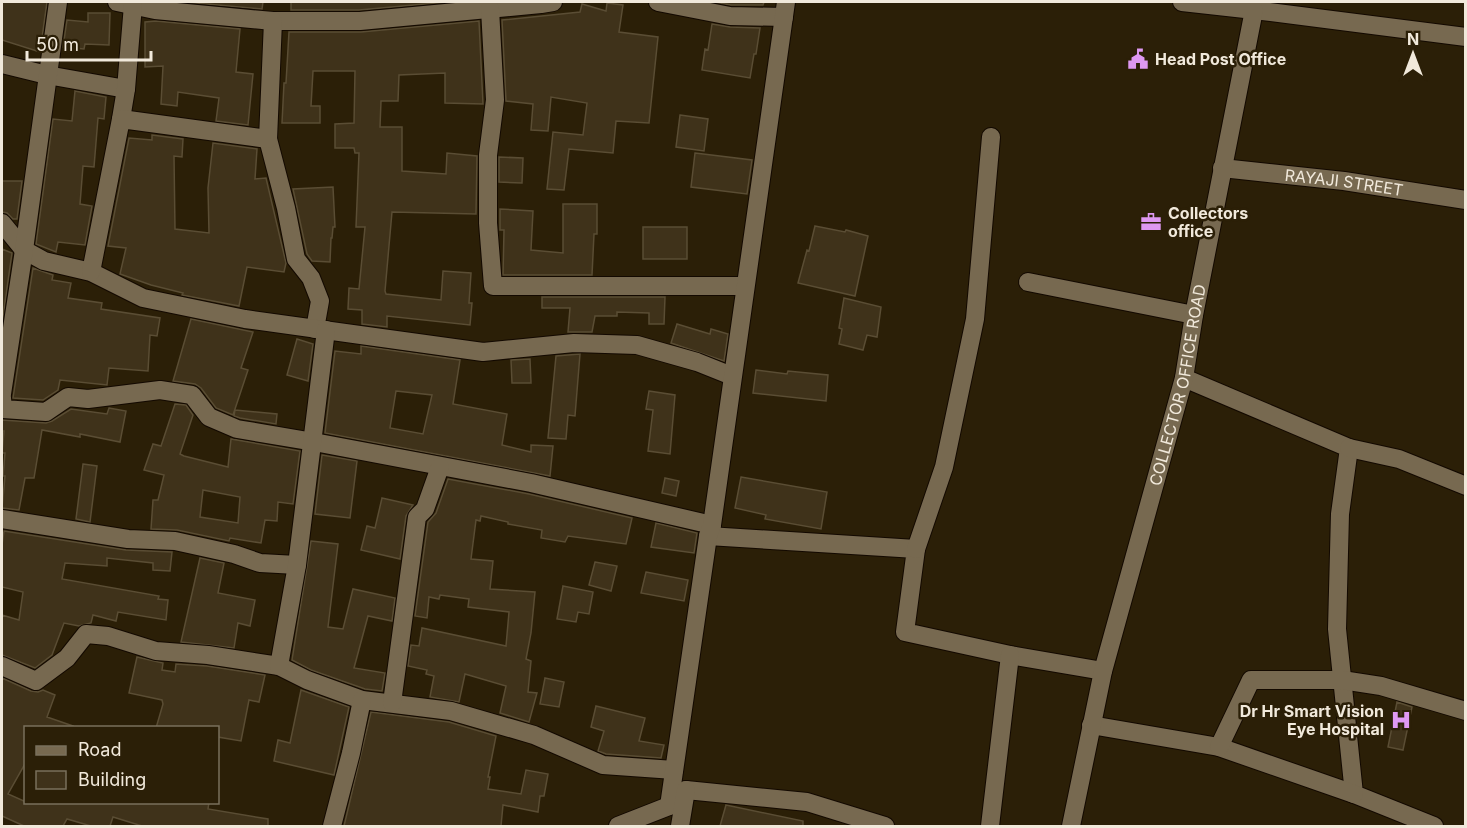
<svg xmlns="http://www.w3.org/2000/svg" width="1467" height="828" font-family="Inter,sans-serif">
<style>
.building{fill:#3f321a;stroke:#5a4d34;stroke-width:1.5;fill-rule:evenodd}
.lines{fill:none;stroke-linecap:round;stroke-linejoin:round}
.minor-casing{stroke:#130900;stroke-width:20}
.minor{stroke:#776950;stroke-width:18}
.labels{text-anchor:middle;stroke-width:5;stroke-linejoin:round;paint-order:stroke}
.poi-label{font-size:16px;font-weight:bold;fill:#f1e9db;stroke:#2b1f07;text-anchor:start}
.street-label{font-size:16px;fill:#f1e9db;stroke:#2b1f07}
</style>
<rect width="100%" height="100%" fill="#2b1f07"/>
<!-- building -->
<path class="building" d="M2 2H47L40 52 2 40Z
M185 2H263L262 9Z
M291 2H446L359 10H291Z
M715 2H764L763 5H731Z
M607 3 623 5 619 32 658 37 649 123 616 121 613 153 569 149 564 190 547 189 553 132 583 135 587 103 551 97 548 131 531 130 533 104 506 101 502 20 580 12 582 4 606 11Z
M88 13H110L109 45 85 44 84 49 63 47 67 20 88 22Z
M156 21 240 29 236 72 253 74 248 125 216 121 219 98 178 92 177 106 161 104 163 66 145 67V22Z
M479 21 483 104 445 103V73L399 75 398 101H381L380 127H402V171L446 174 447 153 477 156 476 214 392 212 385 291 386 294 441 300 443 271 471 273 469 303H472L470 325 387 316V327L362 324V310L348 309 349 288 359 289 365 227H356L359 153H355L354 148H335V124L354 123 355 71H313L311 106H320V123H282L284 83H286L289 32H361Z
M712 24 730 27 760 28 756 54H754L750 78 702 70 705 49 708 50Z
M75 91 106 97 104 119 98 118 94 167 83 166 80 204 92 206 85 245 58 242 56 252 36 244 53 119 72 121Z
M680 115 708 119 704 151 676 147Z
M152 135 183 139 182 157 174 156 175 229 209 233 208 188 213 143 257 149 255 179 266 178 286 263 284 272 247 267 239 306 182 295 183 293 151 285 120 274 126 248 108 246 129 138 152 140Z
M695 153 752 160 747 194 691 187Z
M499 157 523 158 522 183 499 182Z
M2 181H22L17 219H13L7 213 2 212Z
M333 187 335 227H333L332 238H331L330 262 312 261 307 254 293 189Z
M563 204H597V234H594L592 275H503L504 230H500V209L533 211 531 250 563 253Z
M815 226 845 232 846 230 868 236 855 296 798 283 807 250 809 251Z
M643 227H687V259H643Z
M2 249 12 253 2 323Z
M33 268 53 275 52 280 71 283 68 298 102 303 101 309 160 318 157 336 150 335 148 371 109 368 107 385 60 380 58 390 43 400 13 398Z
M542 297H665L664 324H649V313L617 312V316H595L592 332H568L570 308H542Z
M844 298 881 307 877 337 867 335 863 350 839 344 842 329 839 328Z
M191 319 253 332 241 368 248 370 233 415 216 408 201 388 195 384 173 381Z
M677 324 710 334 711 329 728 334 724 361 671 343Z
M297 339 313 344 308 381 287 375Z
M361 346 460 360 453 404 507 414 502 445 531 452V445L553 446 550 476 325 433 335 351 361 354ZM396 391 432 395 423 434 390 428Z
M580 354 575 416 568 415 566 439 548 438 556 356Z
M530 359 531 383H512L511 360Z
M756 370 787 374 788 371 828 375 826 401 753 393Z
M649 391 675 395 670 454 648 451 653 410 646 409Z
M175 404 186 405 193 415 180 454 184 456 228 467 231 439 300 451 293 504 278 502 277 521 265 520 261 543 230 538 229 541 177 530 151 529 153 500H158L164 475 144 470 153 444 161 446ZM203 490 240 497 238 523 200 517Z
M109 408 126 411 120 442 80 434V437L42 430 34 478H25L19 510 2 508 5 476H3L5 453H2L4 431H2V420L46 423 52 421 71 409 107 414Z
M235 410 277 414 276 424 240 418 234 416Z
M322 455 357 461 350 518 315 514Z
M83 464 97 466 90 522 76 519Z
M741 477 827 492 821 529 765 519 766 515 735 508Z
M665 478 679 481 676 496 662 493Z
M448 479 529 494 632 518 626 544 568 536 565 542 541 538 542 530 508 524V522L481 516 480 521 476 520 471 559 493 561 490 589 535 592 531 633 526 659 531 661 528 692 537 693 529 722 500 713 506 686 465 674 459 702 430 697 434 676 426 674 427 670 408 666 411 645 419 646 422 628 506 646 509 612 468 607 469 599 440 595 439 599 429 597 427 618 415 616 428 522 436 513Z
M382 498 413 505 406 516 400 559 361 550 367 526 375 528Z
M656 523 697 533 694 553 651 547Z
M4 531 126 550 172 552 170 571 153 570V563L107 558V566L65 563 62 579 159 596 158 599 168 600 166 620 118 612 116 621 93 615 91 623 79 626 64 623 52 655 35 668 2 655V615L19 620 23 592 2 587V545Z
M311 541 338 544 328 627 343 629 353 589 395 598 392 621 368 616 354 668 385 673 382 691 365 689 311 670 292 660Z
M200 558 224 563 218 593 255 600 250 626 238 623 234 648 181 642Z
M595 562 617 566 611 591 589 585Z
M646 572 688 580 684 601 641 593Z
M563 586 593 592 589 614 578 612 576 622 557 619Z
M137 657 163 663 162 670 175 672 176 664 207 666 265 675 259 702 249 700 241 741 218 737V728H156L163 704 162 700 129 693Z
M2 678 31 691 38 692 43 690 55 695 47 717 73 726 72 728H26V762L8 794 26 802H209L208 809 268 819V826H142L113 817 110 826H91L67 819 63 826H24L2 816Z
M545 678 564 682 559 707 540 704Z
M301 690 349 707 334 775 274 761 278 740 290 743Z
M1397 702 1412 707 1403 750 1388 747Z
M596 706 645 718 639 741 664 745 661 758 606 754 598 751 604 731 591 727Z
M371 712 449 722 496 736 488 777H490L488 789 521 794 526 770 548 774 544 796H540L538 812 503 805 501 826H344Z
M726 805 803 821V826H720Z"/>
<g class="lines">
<!-- minor casing -->
<g class="minor-casing">
<g id="minor">
<path d="M117 2 155 10 273 21H360L541 4 553 2"/>
<path d="M658 2 730 16 784 17"/>
<path d="M1256 2 1254 10 1466 37"/>
<path d="M490 9 495 100 488 155V223L493 286H745"/>
<path d="M2 64 47 75 126 89"/>
<path d="M121 119 126 89 133 5"/>
<path d="M268 139 286 208 296 259 311 278 320 301 315 329"/>
<path id="s1" d="M1222 168 1344 181 1466 200"/>
<path d="M2 223 24 250 44 261 91 272 143 298 245 319 483 352 574 343 637 345 697 362 732 376"/>
<path d="M91 272 121 119 268 139 273 21"/>
<path d="M1028 282 1194 315"/>
<path d="M1184 378 1349 448 1340 514 1337 629 1354 794 1434 826"/>
<path d="M2 394 24 250 58 2"/>
<path d="M2 398 3 409 46 412 68 397 88 399 160 390 192 395 209 417 237 429 314 442 531 483 712 525"/>
<path d="M1349 448 1399 459 1466 486"/>
<path d="M2 519 128 539 175 541 234 554 260 563 297 565"/>
<path d="M708 536 916 549 905 632 1010 655 1103 671"/>
<path d="M916 549 944 467 975 319 991 137"/>
<path d="M2 666 36 681 67 658 86 634 108 636 156 651 208 655 279 666 307 680 362 700 451 711 534 735 603 765 674 770"/>
<path d="M279 666 297 565 326 330"/>
<path d="M392 703 417 517 425 509 440 467"/>
<path d="M1091 725 1219 747 1354 794"/>
<path d="M1219 747 1251 680H1342L1381 686 1466 711"/>
<path d="M669 806 686 790 807 802 885 826"/>
<path d="M332 826 351 753 362 700"/>
<path d="M618 826 669 806 708 536 712 525 786 2"/>
<path d="M680 826 686 790"/>
<path d="M990 826 1010 655"/>
<path id="s2" d="M1071 826 1103 671 1184 378 1194 315 1254 10 1182 2"/>
</g>
</g>
<!-- minor -->
<use href="#minor" class="minor"/>
</g>
<!-- icons -->
<defs>
<g id="civic-bare" transform="scale(1.62)"><path d="M-.6-6.5H3V-4.5H.6V-3L4-1V1h2V6H-6V1h2V-1L-.6-3ZM-1.2 2.5V6h2.4V2.5Z" fill="#de98f2" stroke="#2b1f07" stroke-width="2.5" paint-order="stroke"/></g>
<g id="office-bare" transform="scale(1.62)"><path d="M-6-3h4V-5.5h4V-3h4V5H-6ZM-1-4.5V-3h2v-1.5ZM-6 0V1H6V0Z" fill="#de98f2" stroke="#2b1f07" stroke-width="2.5" paint-order="stroke"/></g>
<g id="hospital-bare" transform="scale(1.62)"><path d="M-5-5h3v3.5h4V-5h3V5h-3V1.5h-4V5h-3Z" fill="#de98f2" stroke="#2b1f07" stroke-width="2.5" paint-order="stroke"/></g>
</defs>
<g fill-rule="evenodd">
<use href="#civic-bare" x="1138" y="59"/>
<use href="#office-bare" x="1151" y="222"/>
<use href="#hospital-bare" x="1401" y="720"/>
</g>
<g class="labels">
<!-- poi labels -->
<g class="poi-label">
<text x="1155" y="65">Head Post Office</text>
<text x="1168" y="219">Collectors<tspan x="1168" dy="18">office</tspan></text>
<text x="1384" y="717" text-anchor="end">Dr Hr Smart Vision<tspan x="1384" dy="18">Eye Hospital</tspan></text>
</g>
<!-- street labels -->
<g class="street-label">
<text dy="6" stroke="none"><textPath href="#s1" startOffset="123">RAYAJI STREET</textPath></text>
<text dy="6" stroke="none"><textPath href="#s2" startOffset="454">COLLECTOR OFFICE ROAD</textPath></text>
</g>
</g>
<!-- border -->
<rect width="1467" height="828" fill="none" stroke="#f1e9db" stroke-width="6"/>
<!-- legend -->
<rect x="24" y="726" width="195" height="78" fill="#2b1f07" stroke="#7a705c" stroke-width="1.5"/>
<rect x="36" y="746" width="30" height="9" fill="#776950" stroke="#7a705c" stroke-width="1.5"/>
<text x="78" y="756" font-size="18" fill="#f1e9db">Road</text>
<rect x="36" y="771" width="30" height="18" fill="#3f321a" stroke="#7a705c" stroke-width="1.5"/>
<text x="78" y="786" font-size="18" fill="#f1e9db">Building</text>
<!-- north arrow -->
<g transform="translate(1413 54)" stroke="#2b1f07" stroke-width="4.5" paint-order="stroke">
<path d="M0-4.5L10 22L0 15L-10 22Z" fill="#f1e9db"/>
<text y="-9" font-size="16" font-weight="bold" text-anchor="middle" fill="#f1e9db">N</text>
</g>
<!-- scale -->
<path d="M27 51v9h124v-9" fill="none" stroke="#f1e9db" stroke-width="3"/>
<text x="36" y="51" font-size="18" fill="#f1e9db" stroke="#2b1f07" stroke-width="4.5" paint-order="stroke">50 m</text>
</svg>
